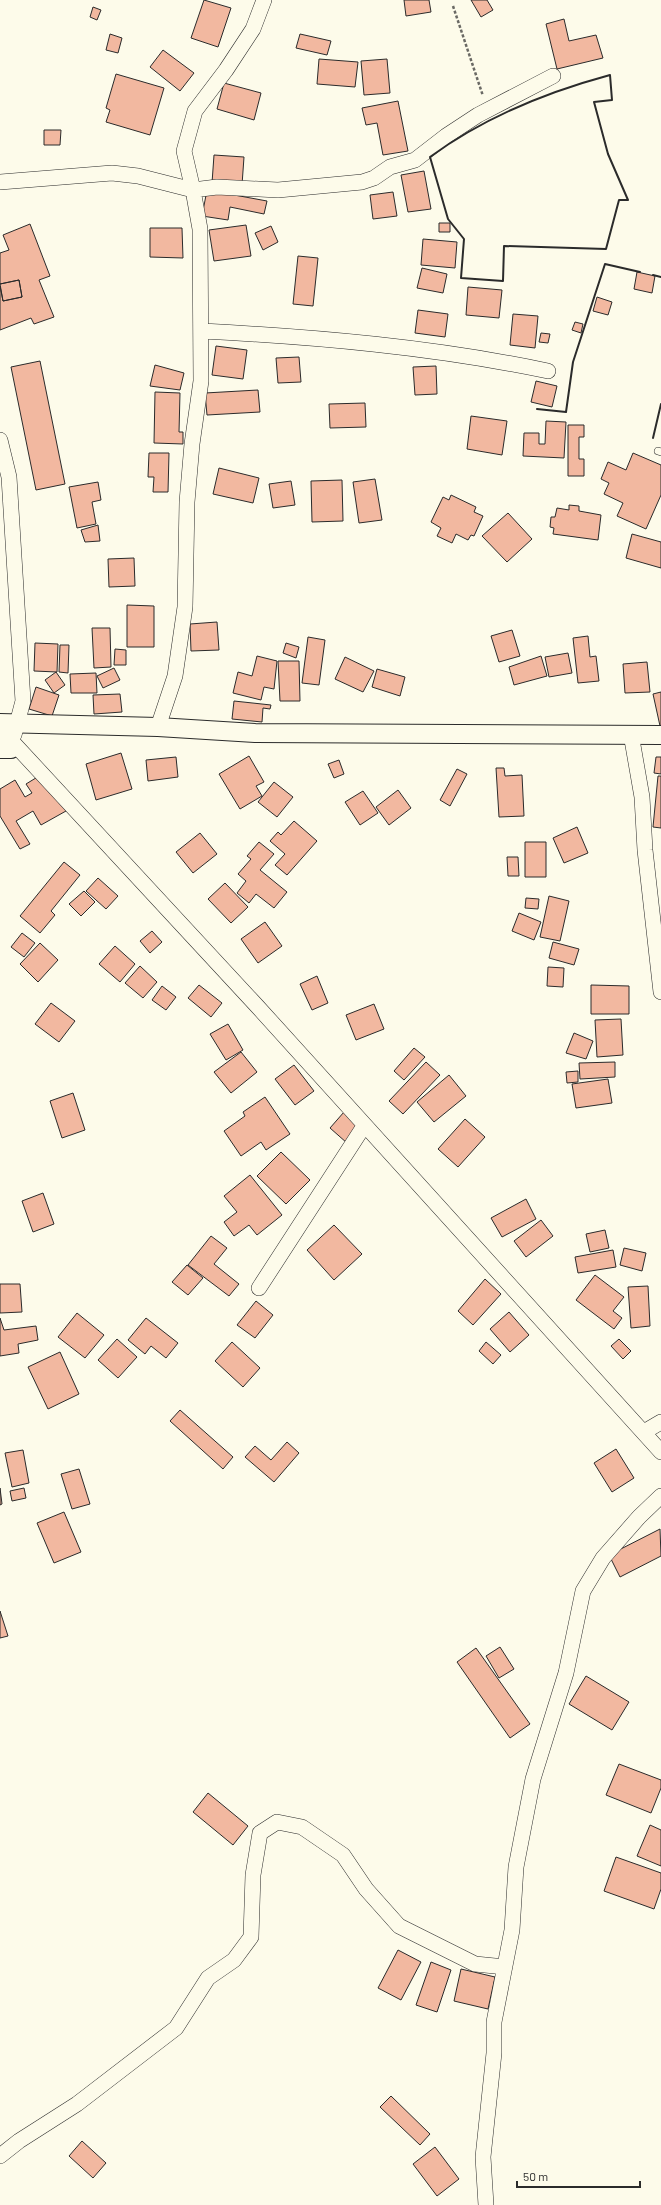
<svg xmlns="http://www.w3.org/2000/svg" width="661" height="2205" font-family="Barlow,sans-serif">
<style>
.building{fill:#f2b8a0;stroke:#2b2b2b}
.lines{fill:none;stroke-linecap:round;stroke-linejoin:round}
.service-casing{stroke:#2b2b2b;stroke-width:8}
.minor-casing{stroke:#2b2b2b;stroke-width:16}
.tertiary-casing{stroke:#2b2b2b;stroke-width:20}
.path{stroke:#6a6964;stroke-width:2.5;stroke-dasharray:3 2;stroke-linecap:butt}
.service{stroke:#fdfbea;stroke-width:7}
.minor{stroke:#fdfbea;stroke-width:15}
.tertiary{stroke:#fdfbea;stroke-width:18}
.wall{stroke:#2b2b2b;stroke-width:2}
</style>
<rect width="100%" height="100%" fill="#fdfbea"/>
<!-- building -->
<path class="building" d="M204 0 231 8 218 47 191 38Z
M404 0H429L431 12 406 16Z
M471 0H487L493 10 481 17Z
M93 7 101 10 97 20 90 17Z
M564 19 569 41 596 35 603 58 557 69 546 24Z
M110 34 122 38 118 53 106 50Z
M300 34 331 41 327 55 296 48Z
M163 50 194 73 180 91 150 67Z
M319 59 358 62 355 87 317 84Z
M387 59 390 93 364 95 361 61Z
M116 74 164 88 150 135 106 122 110 110 106 108Z
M224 83 261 93 254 120 217 109Z
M398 101 408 151 383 155 377 123 366 125 362 108Z
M44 130H61L60 145H44Z
M214 155 244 157 242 185 212 183Z
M424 171 431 209 408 212 401 175Z
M207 190 267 201 264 214 230 207 228 220 202 216Z
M393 192 397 216 373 219 370 195Z
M439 223H450V232H439Z
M30 224 50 276 39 280 54 317 34 324 31 318 0 330V286L3 301 22 297 19 280 0 284V253L9 250 3 235Z
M246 225 251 256 214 261 209 230Z
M271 226 278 242 263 250 255 233Z
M150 228H182L183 258 150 257Z
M423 239 457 242 455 268 421 265Z
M298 256 318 258 313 306 293 304Z
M422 268 447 274 443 293 417 288Z
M637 272 655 276 652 293 634 289Z
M19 280 22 297 3 301 0 284Z
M468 287 502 290 499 318 466 315Z
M597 297 612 302 608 315 593 311Z
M418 310 448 314 445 337 415 333Z
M513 314 538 316 535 348 510 345Z
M575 322 583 324 581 333 572 330Z
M541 333 550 334 548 343 539 342Z
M216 346 247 350 243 379 212 375Z
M299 357 301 382 278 383 276 358Z
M40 361 65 484 36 490 11 367Z
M155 365 184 373 180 390 150 386Z
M436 366 437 394 415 395 413 367Z
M536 381 557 386 552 407 531 402Z
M258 390 260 412 207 415 205 393Z
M155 392 180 393 179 432H183V444L154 443Z
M365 403 366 427 330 428 329 404Z
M471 416 507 421 502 455 467 449Z
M546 421 566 422 564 458 523 456 524 433H539V444H545Z
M568 425H584V437H579V459H584V476H568Z
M149 453H169L168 492H153L154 477H148Z
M633 453 661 465V495L646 529 617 516 623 503 604 494 609 483 601 479 608 462 626 470Z
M219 468 259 478 253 503 213 494Z
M375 479 382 520 359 523 353 482Z
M342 480 343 521 312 522 311 481Z
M291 481 295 505 273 508 269 484Z
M98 482 101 500 92 502 96 524 77 528 69 487Z
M451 495 476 507 474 512 483 516 474 536 471 535 468 540 456 534 452 543 437 536 441 528 431 522 443 497 449 500Z
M569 505 579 506V511L601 515 598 540 553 534 554 528 550 527 551 517H555L557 508 569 510Z
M508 513 532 539 507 562 482 536Z
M98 525 100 541 85 542 81 530Z
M632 534 661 542V568L626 558Z
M134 558 135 586 109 587 108 559Z
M127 605 154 606V647H127Z
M217 622 219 650 191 651 190 624Z
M92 628H110L111 667 94 668Z
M512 630 520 656 499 662 491 636Z
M588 636 590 657 596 656 599 681 578 683 573 638Z
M308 637 325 640 319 685 302 683Z
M35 643 58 644 57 672 34 671Z
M286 643 299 647 296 658 283 653Z
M60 645H69L68 673 59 672Z
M115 649 126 650V665H114Z
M568 653 572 673 549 677 545 657Z
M257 656 277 661 274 689 264 687 261 700 233 693 238 672 252 676Z
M541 656 547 676 514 685 509 667Z
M345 657 374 671 363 692 335 679Z
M278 661H299L300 701H280Z
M647 662 650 692 625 693 623 664Z
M114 668 120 680 103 688 97 676Z
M377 669 405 677 400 696 372 687Z
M56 672 65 685 54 693 45 680Z
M96 673 97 693H71L70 674Z
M36 687 59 695 52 716 29 709Z
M661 692V726H660L653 694Z
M120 694 122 712 94 714 93 695Z
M234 701 271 705 270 709 263 708 262 722 232 719Z
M121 753 132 789 96 800 86 764Z
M249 756 264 782 256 786 262 796 240 809 219 774Z
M176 757 178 777 148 781 146 760Z
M656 757H661V774L654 773Z
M339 760 344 774 334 778 328 764Z
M496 768H504L505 776 522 775 524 816 499 817Z
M457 769 467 774 450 806 440 800Z
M44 773 66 811 41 825 33 811 16 821 30 844 20 849 0 816V789L15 780 25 797 32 793 26 784Z
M658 776H661V828L653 827Z
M274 782 293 797 277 817 258 802Z
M398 790 411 808 389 825 376 807Z
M363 791 378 813 360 825 345 802Z
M294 821 317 841 287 875 275 865 285 854 270 841 278 832 281 835Z
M577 827 588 853 564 863 553 838Z
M200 833 217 854 193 873 176 852Z
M259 842 274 854 260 870 287 892 274 908 256 894 249 903 237 893 246 881 238 874 251 859 247 856Z
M525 842H546V877H525Z
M507 857H518L519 876H508Z
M64 862 80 875 51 911 55 915 40 933 20 916Z
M98 878 118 896 106 909 86 891Z
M225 883 248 907 231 923 208 899Z
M84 891 95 902 81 916 69 904Z
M549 896 569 901 560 941 540 937Z
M526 898 539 899 538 909 525 908Z
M519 913 541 922 534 940 512 931Z
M265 922 282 946 258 963 241 939Z
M152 931 162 942 150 953 140 941Z
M22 933 35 943 24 957 11 947Z
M553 942 579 949 574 965 549 958Z
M40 943 58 960 38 982 20 964Z
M115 946 135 964 120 982 99 964Z
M140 966 157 982 143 998 125 983Z
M548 967 564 968 563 987 547 986Z
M317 976 328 1003 312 1010 300 984Z
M199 985 222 1003 211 1017 188 998Z
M591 985 629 986V1014H591Z
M162 986 176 997 166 1010 152 1000Z
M51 1003 75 1021 59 1042 35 1024Z
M374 1004 384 1029 356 1040 346 1015Z
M621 1019 623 1055 597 1057 595 1020Z
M228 1024 243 1050 226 1060 210 1034Z
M574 1033 593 1041 586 1059 566 1053Z
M414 1048 425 1057 404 1080 394 1071Z
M241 1052 257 1072 231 1093 214 1072Z
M426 1062 440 1075 403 1114 389 1101Z
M615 1062V1077L580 1079 579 1063Z
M294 1065 314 1091 295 1105 275 1079Z
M578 1071V1082L567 1083 566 1072Z
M449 1075 466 1096 434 1122 417 1102Z
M608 1079 612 1103 576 1108 572 1084Z
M73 1093 85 1130 62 1138 50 1101Z
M265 1097 290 1134 266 1150 261 1142 241 1156 224 1131 245 1116 243 1112Z
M344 1112 361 1127 347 1143 330 1128Z
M465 1119 485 1137 458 1167 438 1149Z
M281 1152 310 1180 286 1204 257 1176Z
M250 1175 282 1215 257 1235 249 1225 234 1236 224 1222 237 1212 224 1196Z
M43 1193 54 1224 33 1232 22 1201Z
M526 1199 536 1219 502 1237 491 1218Z
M541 1220 553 1236 526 1257 514 1241Z
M334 1225 362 1254 334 1280 307 1250Z
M605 1230 609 1248 590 1252 586 1234Z
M211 1236 227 1248 214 1264 239 1284 229 1296 188 1265Z
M624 1248 646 1253 642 1271 620 1265Z
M613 1250 616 1267 578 1273 575 1257Z
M187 1265 203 1278 188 1295 172 1282Z
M595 1275 624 1297 613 1311 622 1318 614 1329 576 1300Z
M485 1279 501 1294 473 1325 458 1311Z
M0 1284H20L22 1312 0 1313Z
M648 1286 650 1326 631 1328 628 1287Z
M256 1301 273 1315 255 1338 237 1325Z
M509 1312 529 1335 510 1352 490 1329Z
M77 1313 104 1335 85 1358 58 1337Z
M0 1318 4 1330 36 1326 38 1340 18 1344 19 1353 0 1356Z
M146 1318 178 1343 166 1358 151 1346 145 1354 128 1340Z
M117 1339 137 1357 118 1378 98 1360Z
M619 1339 631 1351 623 1359 611 1346Z
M232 1342 260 1368 243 1387 215 1361Z
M486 1342 501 1355 493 1364 479 1351Z
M60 1352 79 1394 48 1409 28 1367Z
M180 1410 233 1457 223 1469 170 1421Z
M287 1442 299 1453 274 1482 245 1457 255 1446 271 1460Z
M616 1449 634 1478 612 1492 594 1463Z
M23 1450 29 1483 12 1487 5 1453Z
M79 1469 90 1504 72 1509 61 1474Z
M0 1488 2 1504 0 1505Z
M24 1488 26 1498 12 1501 10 1491Z
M64 1512 81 1552 54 1563 37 1523Z
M660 1529 661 1556 620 1577 609 1555Z
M0 1611 8 1636 0 1638Z
M500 1647 514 1669 499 1678 486 1656Z
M476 1648 530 1724 510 1738 457 1662Z
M586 1676 629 1702 612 1730 569 1704Z
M619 1764 661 1780V1788L651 1813 606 1795Z
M208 1793 248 1826 233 1845 193 1812Z
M650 1825 661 1830V1866L637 1856Z
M616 1857 661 1873V1889L654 1909 604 1891Z
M398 1950 421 1962 401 2000 378 1988Z
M431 1962 451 1970 437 2012 416 2005Z
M461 1969 495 1977 488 2009 454 2001Z
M391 2096 430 2134 420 2145 380 2107Z
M82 2141 106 2163 93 2178 69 2156Z
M435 2147 459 2179 437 2196 413 2164Z"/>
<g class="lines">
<!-- service casing -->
<g class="service-casing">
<path id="service" d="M658 451 661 452"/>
</g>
<!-- minor casing -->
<g class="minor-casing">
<path id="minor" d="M264 0 253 29 226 70 195 111 184 151 193 190 217 187 278 190 362 182 374 178 390 167 415 160 446 136 478 115 553 76
M0 182 112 173 138 176 193 190 200 229 201 381 192 444 187 502 185 607 175 676 158 727
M202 331C317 337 434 347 548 371
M0 440 9 477 23 701 14 735
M631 734 642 797 645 850 661 992
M6 735 257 1006 661 1452
M259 1288 364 1126
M644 1432 661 1422
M0 2156 19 2141 77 2104 176 2028 208 1978 234 1960 251 1937 253 1875 260 1833 277 1822 302 1827 343 1855 366 1889 399 1926 475 1964 505 1967
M486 2205 483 2157 494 2053V2022L512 1930 516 1867 533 1779 566 1673 583 1591 603 1558 639 1517 661 1496"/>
</g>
<!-- tertiary casing -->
<g class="tertiary-casing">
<path id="tertiary" d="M0 723 158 727 255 733 661 735
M0 732 11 749H0"/>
</g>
<!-- path -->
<path class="path" d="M453 6 483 96"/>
<!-- service -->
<use href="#service" class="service"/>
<!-- minor -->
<use href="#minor" class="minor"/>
<!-- tertiary -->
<use href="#tertiary" class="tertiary"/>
<!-- wall -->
<path class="wall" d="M610 75 612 100 594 102 608 154 628 200H619L606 249 504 246 503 281 461 278 464 239 448 219 430 157C483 118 547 92 610 75Z
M653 275 661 277
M537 409 566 412 573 362 605 264 640 272
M653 438 661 404"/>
</g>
<!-- scale -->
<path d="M517 2181v6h123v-6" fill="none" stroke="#2b2b2b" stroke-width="2"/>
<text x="523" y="2181" font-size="12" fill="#2b2b2b" stroke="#fdfbea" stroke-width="3" paint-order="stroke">50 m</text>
</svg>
